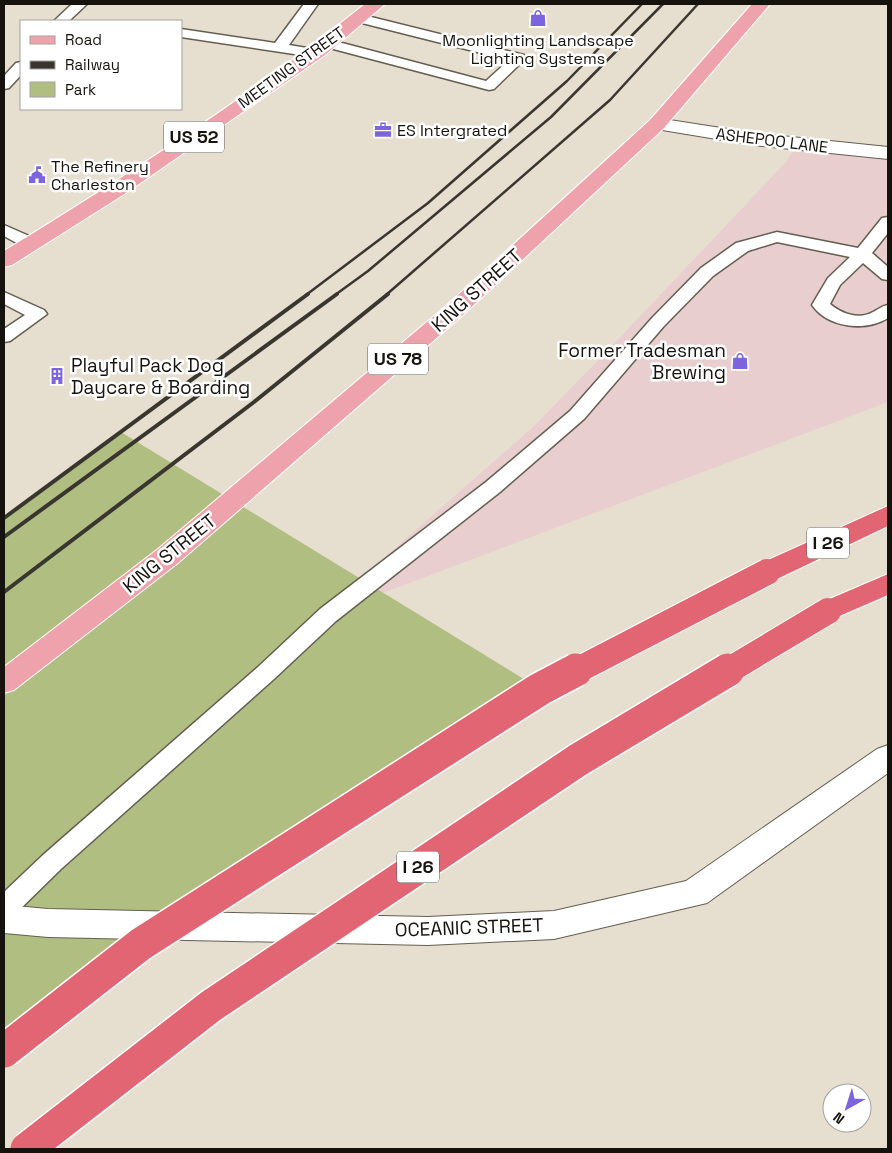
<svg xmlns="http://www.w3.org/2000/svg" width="892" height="1153" font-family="'Space Grotesk',sans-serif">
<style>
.commercial{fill:#e9ced0}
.green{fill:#b1be82}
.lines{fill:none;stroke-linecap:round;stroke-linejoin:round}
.service-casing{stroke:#645e51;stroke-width:3}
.minor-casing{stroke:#645e51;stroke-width:2}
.primary-casing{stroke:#fff;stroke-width:2}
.motorway-casing{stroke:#fff;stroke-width:2}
.service{fill:#fff;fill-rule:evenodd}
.minor{fill:#fff;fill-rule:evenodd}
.primary{fill:#eea3ac;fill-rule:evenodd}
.motorway{fill:#e26574;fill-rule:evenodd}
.rail-far1{stroke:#39362f;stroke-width:2.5}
.rail{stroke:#39362f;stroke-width:4}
.motorway-bridge-far1-casing{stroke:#fff;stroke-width:28;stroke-linecap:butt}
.motorway-bridge-casing{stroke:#fff;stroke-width:36;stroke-linecap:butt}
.motorway-bridge-far1{stroke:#e26574;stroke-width:26}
.motorway-bridge{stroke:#e26574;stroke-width:33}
.labels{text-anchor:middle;stroke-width:5;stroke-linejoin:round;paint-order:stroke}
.far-poi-label{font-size:16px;fill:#16130e;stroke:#fff;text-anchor:start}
.far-street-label{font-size:16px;fill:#16130e;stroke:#fff}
.shield{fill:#fff;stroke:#5c5a56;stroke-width:1}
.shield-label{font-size:18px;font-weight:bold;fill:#16130e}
.street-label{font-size:19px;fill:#16130e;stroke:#fff}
.poi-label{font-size:19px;fill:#16130e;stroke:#fff;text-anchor:end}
</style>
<rect width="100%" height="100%" fill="#e6dfd0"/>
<!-- commercial -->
<path class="commercial" d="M798 144 888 153V402L383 593 360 579 533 427 610 348 785 163Z"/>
<!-- green -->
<path class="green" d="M121 432 540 689 4 1051V518Z"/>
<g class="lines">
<!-- service casing -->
<g class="service-casing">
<path id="service" d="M72 4H87L69 21H54Z
M304 4H318L289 45 319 50 321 53 319 56 314 57 181 37V29L275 43Z
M359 14 524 55 526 58 494 89 489 90 322 46 320 43 322 40 327 39 486 81 509 60 354 21 352 18 354 15Z
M21 62V75L9 88 4 89V76L16 63Z
M888 217V233L872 253 888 267V280L882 279 863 263 840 285 830 304C842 314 859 320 873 312 879 309 882 306 888 305V318C865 332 828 328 812 305L828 278 850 257 777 242 748 251 713 276 664 326 584 419 500 492 336 621 274 679 61 869 13 916 4 919V892L43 855 258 667 320 609 486 482 570 411 652 318 701 268 736 243 777 232 858 248 882 218Z
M4 225 36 239 38 243 36 247H24L4 236Z
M4 292 44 310 47 314 10 341 4 342V329L25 315 4 304Z"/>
</g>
<!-- minor casing -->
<g class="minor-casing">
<path id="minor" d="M657 118 753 133 888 147V159L753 145 650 128 647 124 650 120Z
M888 745V773L707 903 554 939 428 945 48 937 4 933V905L48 909 428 917 554 911 686 881 877 749Z"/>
</g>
<!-- primary casing -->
<g class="primary-casing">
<path id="primary" d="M365 4H385L325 55 126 193 12 265 4 267V251C128 175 252 95 365 4Z
M752 4H770L664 128 463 315 178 563 14 690 4 693V667L158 549 447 305 650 120Z"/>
</g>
<!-- motorway casing -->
<g class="motorway-casing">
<path id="motorway" d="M888 506V526L777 579 767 582 757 579 753 572 757 565Z
M888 574V595L828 621 818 618 814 611 818 604Z"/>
</g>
<!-- service -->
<use href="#service" class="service"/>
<!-- minor -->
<use href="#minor" class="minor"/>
<!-- primary -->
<use href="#primary" class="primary"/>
<!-- motorway -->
<use href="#motorway" class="motorway"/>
<!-- rail-far1 -->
<path class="rail-far1" d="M306 295 428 203 567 81 642 4
M335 295 368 271 551 117 663 4
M386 295 610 100 698 4"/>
<!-- rail -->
<path class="rail" d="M4 518 308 294
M4 537 337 294
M4 592 254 402 388 294"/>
<!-- motorway-bridge-far1 casing -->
<g class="motorway-bridge-far1-casing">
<path id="motorway-bridge-far1" d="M574 672 767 572
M726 672 828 611"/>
</g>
<!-- motorway-bridge casing -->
<g class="motorway-bridge-casing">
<path id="motorway-bridge" d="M4 1051 141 944 540 689 576 670
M27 1149 211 1006 578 760 728 670"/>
</g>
<!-- motorway-bridge-far1 -->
<use href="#motorway-bridge-far1" class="motorway-bridge-far1"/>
<!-- motorway-bridge -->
<use href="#motorway-bridge" class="motorway-bridge"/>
</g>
<!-- icons -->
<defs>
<g id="shop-bare" transform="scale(1.35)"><path d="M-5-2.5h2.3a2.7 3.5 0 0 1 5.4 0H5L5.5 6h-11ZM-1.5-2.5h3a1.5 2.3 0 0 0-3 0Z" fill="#7d64df" stroke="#fff" stroke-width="2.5" paint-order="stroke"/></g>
<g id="office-bare" transform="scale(1.35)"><path d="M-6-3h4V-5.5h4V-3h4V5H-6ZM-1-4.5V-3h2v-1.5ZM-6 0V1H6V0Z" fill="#7d64df" stroke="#fff" stroke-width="2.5" paint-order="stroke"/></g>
<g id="civic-bare" transform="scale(1.35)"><path d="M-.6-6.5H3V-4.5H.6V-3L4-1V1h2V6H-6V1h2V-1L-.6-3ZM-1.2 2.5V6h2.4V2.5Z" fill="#7d64df" stroke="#fff" stroke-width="2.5" paint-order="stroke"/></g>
<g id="building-bare" transform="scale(1.35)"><path d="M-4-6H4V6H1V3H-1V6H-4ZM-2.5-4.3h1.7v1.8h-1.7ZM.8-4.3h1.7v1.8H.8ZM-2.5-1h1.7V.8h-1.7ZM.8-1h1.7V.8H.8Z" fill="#7d64df" stroke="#fff" stroke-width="2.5" paint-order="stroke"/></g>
</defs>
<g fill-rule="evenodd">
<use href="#shop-bare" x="538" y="18"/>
<use href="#office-bare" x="383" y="130"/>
<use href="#civic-bare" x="37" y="175"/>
<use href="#shop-bare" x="740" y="361"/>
<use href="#building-bare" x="57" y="376"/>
</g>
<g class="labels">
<!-- far-poi labels -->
<g class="far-poi-label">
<text x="538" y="46" text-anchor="middle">Moonlighting Landscape<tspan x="538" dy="18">Lighting Systems</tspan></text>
<text x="397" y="136">ES Intergrated</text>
<text x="51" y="172">The Refinery<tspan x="51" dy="18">Charleston</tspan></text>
</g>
<!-- far-street labels -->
<g class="far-street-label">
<text transform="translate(291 67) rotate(-36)" y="6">MEETING STREET</text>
<text transform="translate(772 140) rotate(7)" y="6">ASHEPOO LANE</text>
</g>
<!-- shield labels -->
<g class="shield">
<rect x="164" y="121.5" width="60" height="31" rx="4"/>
<rect x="368" y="343.5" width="60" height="31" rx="4"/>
<rect x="807" y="527.5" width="42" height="31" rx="4"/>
<rect x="397" y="851.5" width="42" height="31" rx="4"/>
</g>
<g class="shield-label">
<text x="194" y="143">US 52</text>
<text x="398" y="365">US 78</text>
<text x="828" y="549">I 26</text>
<text x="418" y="873">I 26</text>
</g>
<!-- street labels -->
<g class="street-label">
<text transform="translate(476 290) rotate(-42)" y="7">KING STREET</text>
<text transform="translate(169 553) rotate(-39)" y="7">KING STREET</text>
<text transform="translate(469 927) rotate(-2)" y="7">OCEANIC STREET</text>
</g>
<!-- poi labels -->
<g class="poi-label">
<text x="726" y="357">Former Tradesman<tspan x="726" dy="22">Brewing</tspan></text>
<text x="71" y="372" text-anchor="start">Playful Pack Dog<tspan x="71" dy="22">Daycare &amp; Boarding</tspan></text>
</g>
</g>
<!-- border -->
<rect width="892" height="1153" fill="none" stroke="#16130e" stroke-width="10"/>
<!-- legend -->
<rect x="20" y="20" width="162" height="90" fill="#ffffff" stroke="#a2a19f"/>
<rect x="30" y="36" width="25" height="8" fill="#eea3ac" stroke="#a2a19f"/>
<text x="65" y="45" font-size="15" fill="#16130e">Road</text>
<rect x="30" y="61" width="25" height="8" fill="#39362f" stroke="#a2a19f"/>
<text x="65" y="70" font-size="15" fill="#16130e">Railway</text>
<rect x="30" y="82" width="25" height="15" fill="#b1be82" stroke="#a2a19f"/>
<text x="65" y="95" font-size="15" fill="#16130e">Park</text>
<!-- north arrow -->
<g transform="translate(847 1108) rotate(219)"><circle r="24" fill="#ffffff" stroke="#a2a19f"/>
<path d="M0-4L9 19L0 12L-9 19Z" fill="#7d64df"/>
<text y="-8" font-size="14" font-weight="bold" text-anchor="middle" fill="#16130e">N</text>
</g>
</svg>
